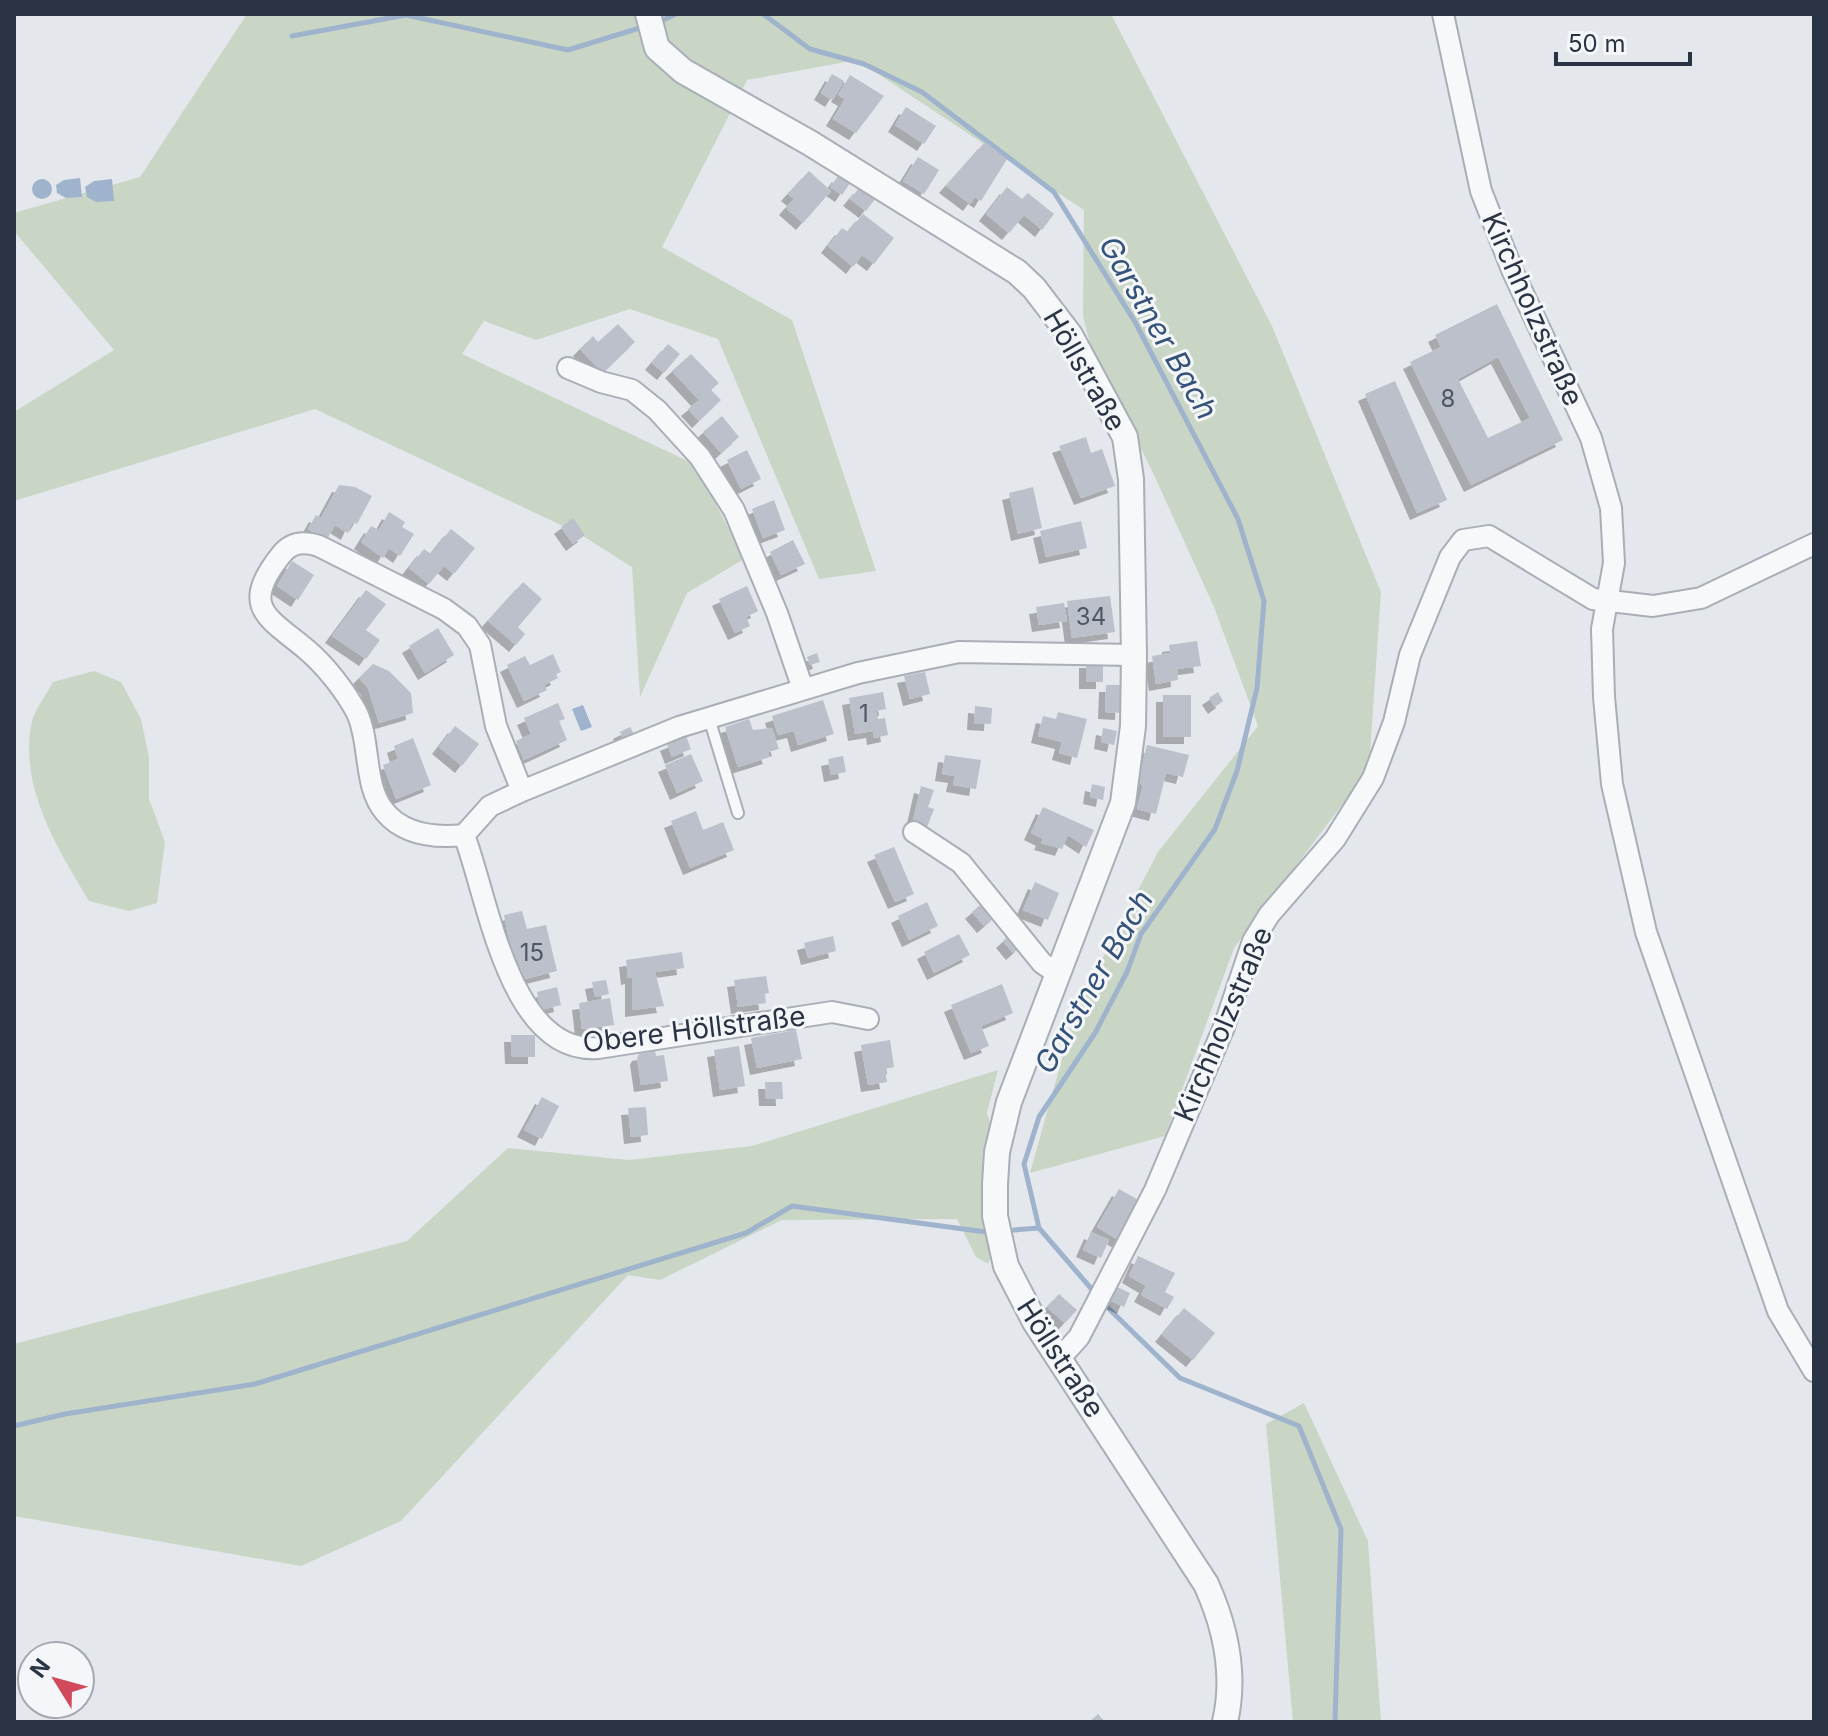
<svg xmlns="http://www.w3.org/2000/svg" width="1828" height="1736" font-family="Inter,sans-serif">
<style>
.green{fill:#c9d6c5}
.water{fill:#9fb4cc}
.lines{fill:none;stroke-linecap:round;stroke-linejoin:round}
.stream{stroke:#9fb4cc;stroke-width:5}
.building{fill:#bbc0ca;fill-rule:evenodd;filter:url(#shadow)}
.service-casing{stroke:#a9aeb7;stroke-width:14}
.minor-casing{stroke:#a9aeb7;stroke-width:24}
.tertiary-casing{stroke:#a9aeb7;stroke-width:28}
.service{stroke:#f7f8fa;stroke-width:10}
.minor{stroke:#f7f8fa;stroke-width:20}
.tertiary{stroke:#f7f8fa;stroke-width:24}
.labels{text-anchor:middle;stroke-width:6;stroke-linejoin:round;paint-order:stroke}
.number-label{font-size:24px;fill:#4f5766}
.street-label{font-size:28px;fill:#2b3445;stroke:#f4f6f9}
.water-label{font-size:30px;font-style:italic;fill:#34527a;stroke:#f4f6f9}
</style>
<defs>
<filter id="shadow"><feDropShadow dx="-7" dy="7" stdDeviation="0" flood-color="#0004"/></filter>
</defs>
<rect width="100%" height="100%" fill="#e4e7ec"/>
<!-- green -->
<path class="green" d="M247 14H1111L1272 326 1381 592 1369 769 1234 948 1165 1136 1030 1173 1076 1009 1158 852 1258 726 1214 607 1154 475 1091 348 1083 316 1084 210 857 60 747 80 662 247 792 320 876 571 819 579 718 339 630 309 536 340 484 321 462 354 696 465 744 559 687 593 640 697 632 567 580 534 315 409 14 501V412L114 350 14 231V213L140 177Z
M94 671 121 682 141 719 149 757V799L165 842 157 903 129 911 89 901C58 849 20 789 31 726 33 712 46 695 53 682Z
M998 1070 987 1113 992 1128V1253L988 1264 976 1257 957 1219 782 1220 660 1280 628 1275 401 1521 301 1566 14 1516V1344L407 1241 508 1148 629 1160 752 1146Z
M1304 1403 1368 1541 1381 1722H1293L1266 1424Z"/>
<!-- water -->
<path class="water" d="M80 178 82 197 66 198 57 193 56 185 64 180Z
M32 189a10 10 0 1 1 20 0a10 10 0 1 1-20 0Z
M112 179 114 201 96 202 87 197 85 187 94 181Z
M583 705 592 727 581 731 572 709Z"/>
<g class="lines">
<!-- stream -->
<path class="stream" d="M763 14 810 49 864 64 922 92 1054 192 1135 322 1238 519 1264 601 1257 688 1237 771 1215 829 1141 934 1127 972 1095 1033 1039 1117 1024 1164 1039 1228 1095 1293
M659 22 676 14
M292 36 406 15 568 50 646 26
M1014 1230 1039 1228
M1104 1304 1180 1378 1299 1426 1341 1529 1335 1722
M14 1426 65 1414 255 1384 746 1233 792 1206 986 1232"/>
</g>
<!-- building -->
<path class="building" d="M832 74 844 81 832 100 821 93Z
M850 75 884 96 856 133 833 119 845 99 838 95Z
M906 107 936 126 924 144 895 125Z
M985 142 1007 159 981 201 975 197 970 204 946 186Z
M918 157 939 170 924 194 903 181Z
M809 171 831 191 803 223 786 208 794 199 788 194Z
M839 175 850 183 842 195 830 187Z
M860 187 875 199 866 211 850 199Z
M1007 187 1022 199 1028 193 1054 214 1042 230 1024 215 1009 233 986 214Z
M863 214 894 238 874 264 862 255 853 267 828 246 842 228 848 232Z
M1497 304 1563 440 1471 485 1410 362 1441 347 1435 335ZM1498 357 1530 418 1488 438 1458 379Z
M618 324 635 342 603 373 580 349 593 336 598 342Z
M668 344 680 354 664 373 652 363Z
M691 354 719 383 711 390 721 400 699 421 688 409 699 400 672 371Z
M1395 381 1447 500 1417 513 1365 394Z
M722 416 739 437 721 453 703 432Z
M1086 437 1091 453 1102 449 1115 486 1081 498 1059 446Z
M747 450 761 479 741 489 727 460Z
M339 485 355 487 372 496 357 524 353 522 348 533 335 525 327 539 308 529 316 515 321 518Z
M1033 487 1042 528 1018 534 1009 493Z
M774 500 785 530 763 538 752 509Z
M389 512 405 522 402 527 414 534 400 556 389 548 383 558 361 542 371 526 379 530Z
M573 518 585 535 573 544 561 527Z
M1081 521 1087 548 1046 557 1040 531Z
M451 529 475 548 454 574 444 566 429 584 409 568 424 549 431 554Z
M793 540 805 564 781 575 770 552Z
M292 561 314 575 298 600 277 586Z
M523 582 542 599 518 627 525 634 516 645 488 621Z
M747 586 758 611 746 617 750 626 735 633 719 599Z
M366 590 386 604 366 630 380 640 366 659 332 636Z
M1110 596 1115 632 1072 638 1067 601Z
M1064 603 1067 621 1039 625 1036 607Z
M438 628 454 655 425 673 409 646Z
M1197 641 1201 666 1177 669 1178 680 1156 684 1152 656 1170 653 1169 645Z
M817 653 820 662 810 665 807 657Z
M553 654 561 672 556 674 558 678 544 685 547 690 524 701 507 665 525 656 530 665Z
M1086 661H1103V682H1086Z
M373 664 389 671 411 693 413 713 379 723 368 688 359 678Z
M925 672 930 694 910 699 904 676Z
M1106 685H1123L1122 713 1105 712Z
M883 692 886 709 876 711 878 719 885 718 888 735 874 738 873 731 855 734 849 698Z
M1218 692 1223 701 1215 707 1209 698Z
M1163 695H1191V737H1163Z
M823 700 834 734 798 745 794 731 778 735 772 716Z
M558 703 565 719 559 721 567 740 524 760 516 741 531 734 524 718Z
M975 706 992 708 991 724 974 723Z
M1058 712 1087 719 1077 758 1059 753 1062 742 1038 736 1043 716 1056 719Z
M749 719 753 730 772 728 779 749 768 752 770 757 738 767 725 727Z
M455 726 479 744 462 766 439 747Z
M630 727 635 736 624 741 620 732Z
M1103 728 1117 731 1114 745 1101 742Z
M686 736 691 749 672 757 667 744Z
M413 738 431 785 396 799 383 765 398 759 394 746Z
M1147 745 1189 755 1183 777 1166 773 1156 814 1137 809 1143 785 1138 783Z
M691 754 703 781 677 793 665 765Z
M945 755 981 760 976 789 953 785 955 776 942 774Z
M843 756 846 772 831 775 828 759Z
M1092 784 1105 787 1103 800 1090 797Z
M921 786 934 790 928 807 934 809 926 830 912 825Z
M1043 807 1094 830 1086 847 1068 835 1062 849 1041 843 1043 839 1031 833Z
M696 811 703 830 723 822 734 850 690 868 671 821Z
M894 847 914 894 895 902 874 855Z
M1035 882 1059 893 1048 920 1023 910Z
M986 900 998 914 984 926 972 912Z
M927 902 938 926 909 940 898 916Z
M522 911 527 929 546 925 557 971 517 981 504 915Z
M1012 933 1022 945 1013 953 1003 941Z
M959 934 970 955 934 973 924 952Z
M833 936 836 951 808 958 804 943Z
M682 952 684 968 655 972 664 1006 632 1010V977L628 978 626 960Z
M766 976 769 993 765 994 766 1003 738 1007 734 980Z
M606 980 609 994 595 997 592 982Z
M1002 984 1013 1013 981 1026 989 1046 971 1053 951 1005Z
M557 987 561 1005 541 1010 537 992Z
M610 998 614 1025 582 1029 579 1003Z
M796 1030 802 1059 757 1068 751 1038Z
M511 1035H535V1057H512Z
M890 1040 894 1067 885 1069 887 1082 868 1085 861 1045Z
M739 1046 745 1086 720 1090 714 1050Z
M655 1051 656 1056 664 1055 668 1081 641 1085 637 1058 639 1054Z
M765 1082H782L783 1099H766Z
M542 1097 559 1106 542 1139 524 1130Z
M646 1107 648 1135 631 1137 628 1108Z
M1119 1189 1142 1202 1120 1241 1097 1227Z
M1091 1232 1109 1240 1101 1258 1083 1250Z
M1138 1256 1175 1273 1165 1292 1174 1297 1167 1309 1141 1295 1146 1286 1129 1276Z
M1115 1286 1130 1293 1124 1307 1109 1300Z
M1059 1294 1077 1310 1065 1323 1047 1307Z
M1184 1308 1215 1333 1193 1360 1162 1335Z
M1098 1714 1105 1722H1089Z"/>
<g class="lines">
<!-- service casing -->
<g class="service-casing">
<path id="service" d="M709 718 738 813"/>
</g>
<!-- minor casing -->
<g class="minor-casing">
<path id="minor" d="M1443 14 1481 191 1513 272 1591 438 1611 508 1614 563 1602 629 1604 697 1612 784 1646 932 1778 1311 1814 1371
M568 368 601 382 632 390 657 410 700 457 734 510 777 613 803 689
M914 832 961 863 1042 963 1058 974
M464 835C436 838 405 836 385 812 363 786 371 743 357 713 346 692 326 666 307 650 268 617 239 608 281 555 291 542 304 541 319 546L444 609 467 626 480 645 496 726 522 791
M868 1019 832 1012 598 1048C509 1055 488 897 464 835L490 806 522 791 679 727 858 673 959 652 1134 655
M1060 1358 1079 1337 1155 1190 1224 1027 1253 941 1269 915 1335 839 1373 778 1394 722 1410 655 1450 557 1463 540 1489 536 1593 599 1653 606 1701 598 1814 544"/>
</g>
<!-- tertiary casing -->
<g class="tertiary-casing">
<path id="tertiary" d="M648 14 657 48 683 71 810 143 1017 272 1034 288 1070 335 1125 437 1131 479 1134 655 1133 726 1123 803 1009 1102 997 1152 995 1184V1216L1006 1266 1035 1322 1206 1584C1226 1628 1236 1674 1225 1722"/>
</g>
<!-- service -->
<use href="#service" class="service"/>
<!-- minor -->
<use href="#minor" class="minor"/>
<!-- tertiary -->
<use href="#tertiary" class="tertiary"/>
</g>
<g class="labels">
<!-- number labels -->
<g class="number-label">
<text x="1448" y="407">8</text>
<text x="1091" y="625">34</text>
<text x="864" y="722">1</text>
<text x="532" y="961">15</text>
</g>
<!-- street labels -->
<g class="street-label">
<text transform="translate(1533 309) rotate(66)" y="10">Kirchholzstraße</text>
<text transform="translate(1085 370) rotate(60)" y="10">Höllstraße</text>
<text transform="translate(1223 1024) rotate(-67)" y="10">Kirchholzstraße</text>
<text transform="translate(694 1029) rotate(-7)" y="10">Obere Höllstraße</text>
<text transform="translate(1061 1358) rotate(57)" y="10">Höllstraße</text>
</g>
<!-- water labels -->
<g class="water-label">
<text transform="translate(1158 328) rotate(60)" y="10">Garstner Bach</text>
<text transform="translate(1094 982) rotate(-60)" y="10">Garstner Bach</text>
</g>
</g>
<!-- border -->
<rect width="1828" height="1736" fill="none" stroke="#2b3445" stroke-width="32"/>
<!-- north arrow -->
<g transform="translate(56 1680) rotate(307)"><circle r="38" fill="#f4f6f9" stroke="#a4a8b1" stroke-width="2"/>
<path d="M0-6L14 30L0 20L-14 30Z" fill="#d1495b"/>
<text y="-12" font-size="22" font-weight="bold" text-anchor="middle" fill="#2b3445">N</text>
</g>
<!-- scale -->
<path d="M1556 52v12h134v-12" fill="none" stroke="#2b3445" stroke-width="4"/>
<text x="1568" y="52" font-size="24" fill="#2b3445" stroke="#f4f6f9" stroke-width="6" paint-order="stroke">50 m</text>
</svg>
